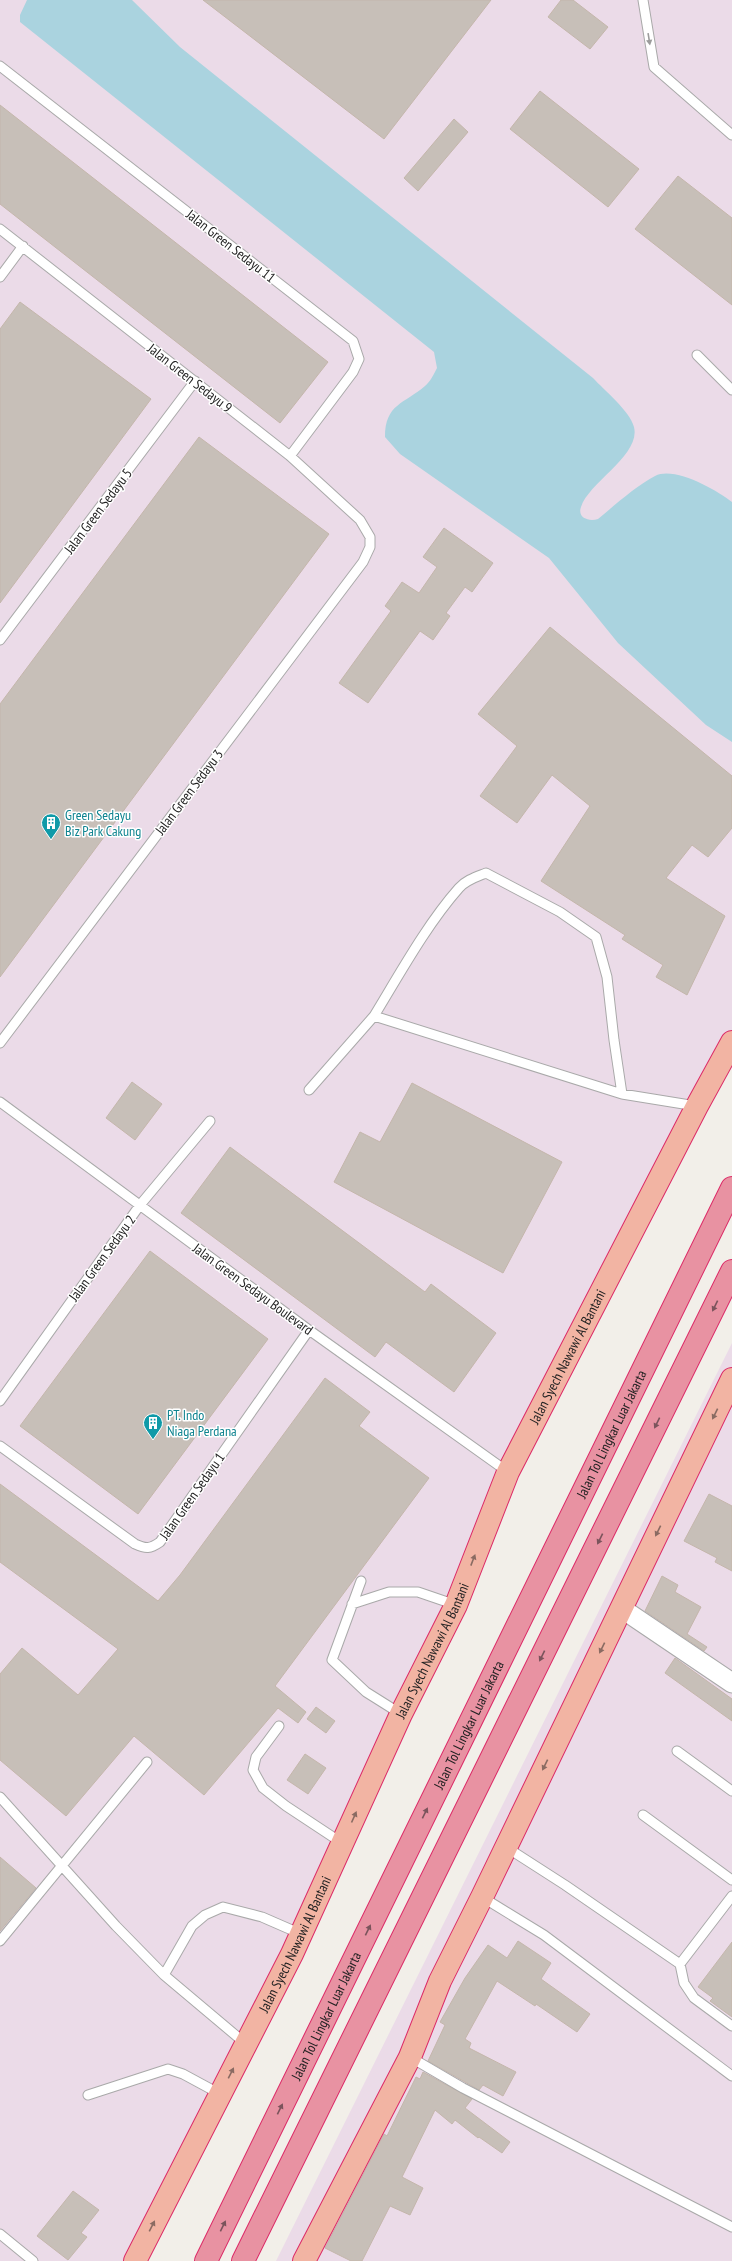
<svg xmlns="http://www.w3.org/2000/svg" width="732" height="2261" font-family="'PT Sans Narrow',sans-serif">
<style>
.industrial{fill:#ebdbe8}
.water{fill:#aad3df}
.building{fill:#c7bfb8;stroke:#c4b6ab}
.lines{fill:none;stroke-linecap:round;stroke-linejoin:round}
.service-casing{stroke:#a9a9a9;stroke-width:11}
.minor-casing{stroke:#a9a9a9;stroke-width:21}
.trunk-casing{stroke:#dc2a67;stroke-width:24}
.motorway-casing{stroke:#dc2a67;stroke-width:24}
.service{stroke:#fff;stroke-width:9}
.minor{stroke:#fff;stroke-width:19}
.trunk{stroke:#f2b4a3;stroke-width:22}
.motorway{stroke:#e892a2;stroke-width:22}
.oneway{fill:#9c9c9c}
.oneway2{fill:#7b545c}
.oneway3{fill:#8a6b62}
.labels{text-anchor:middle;stroke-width:3;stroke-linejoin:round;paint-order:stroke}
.street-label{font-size:14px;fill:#222;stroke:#fff}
.culture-label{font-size:14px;fill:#0d838f;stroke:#fff;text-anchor:start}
</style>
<rect width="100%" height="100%" fill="#f2efe9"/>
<!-- industrial -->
<path class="industrial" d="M0 0H732V1040L554 1373 143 2261H0Z
M732 1343V2261H276Z"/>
<!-- water -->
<path class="water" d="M27 0H132L180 47 593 378C604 390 630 411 634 427 641 455 589 482 581 507 577 518 589 522 598 519 615 505 636 486 655 476 675 466 716 490 732 502V742L706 725 618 643 549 558 400 454 385 437C385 404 404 404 425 386 430 382 434 374 437 368L434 352 20 22V15Z"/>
<!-- building -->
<path class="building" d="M203 0H491L384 139Z
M561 0H573L608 27 590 49 548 17Z
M540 91 639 169 608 207 510 129Z
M0 105 328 362 280 423 0 204Z
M454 119 468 132 418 191 404 178Z
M678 176 732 218V305L635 229Z
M20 302 151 399 0 603V329Z
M199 437 329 534 0 977V704Z
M444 528 493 563 472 592 465 587 446 613 450 616 433 640 420 631 368 703 339 683 391 611 385 606 402 582 419 593 437 567 423 557Z
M550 627 732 776V828L708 857 692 845 666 878 725 916 687 995 656 977 663 965 622 939 625 935 541 881 590 806 552 775 517 823 480 796 517 746 478 714Z
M132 1082 162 1104 135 1140 106 1118Z
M412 1083 562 1162 503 1273 334 1182 360 1132 380 1142Z
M230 1147 425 1292 431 1284 496 1333 454 1392 386 1342 375 1357 181 1213Z
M150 1251 268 1339 138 1514 20 1426Z
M325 1378 370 1412 359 1426 429 1478 275 1686 306 1712 298 1723 278 1708 204 1795 134 1736 66 1816 0 1760V1674L22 1648 78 1695 118 1649 0 1562V1484L158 1601 180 1575Z
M709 1494 732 1506V1571L715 1562 717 1558 684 1541Z
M662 1576 678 1585 675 1592 701 1607 687 1634 707 1647 704 1651 645 1611Z
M675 1658 732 1699V1721L665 1673Z
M316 1707 335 1721 326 1733 307 1719Z
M305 1754 326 1768 308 1794 287 1780Z
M0 1857 36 1888 0 1931Z
M518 1941 551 1963 541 1979 590 2014 577 2032 536 2004 535 2006 497 1981 465 2039 471 2043 469 2048 516 2072 503 2096 483 2085 479 2090 428 2061 445 2025 440 2022 465 1978 488 1945 507 1958Z
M732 1942V2017L710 2001 713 1998 698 1987Z
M423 2072 472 2099 465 2108 510 2142 502 2153 479 2137 478 2138 455 2120 452 2124 435 2110 402 2177 423 2188 410 2215 390 2206 362 2261H351L325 2248 384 2134 387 2136 416 2077 420 2079Z
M73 2191 99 2210 81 2233 87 2237 68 2260 37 2236Z"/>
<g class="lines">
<!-- service casing -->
<g class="service-casing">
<path id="service" d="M643 0 654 67 732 135
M0 66 353 341 359 359 353 372 290 456
M0 229 290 456 360 520 370 537V547L363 562 0 1043
M0 277 23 246
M697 355 732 390
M0 640 195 381
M374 1016C399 975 427 924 459 888 466 880 476 877 486 873L560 912 596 937 607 977 614 1040 622 1094
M309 1090 374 1016 622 1094 696 1106
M0 1102 309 1330 508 1472
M0 1401 140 1205 210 1121
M0 1446 135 1544C146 1549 150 1549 160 1542L309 1330
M361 1581 332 1660 366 1692 401 1714
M352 1604 389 1592H418L456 1605
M279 1726 256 1757 253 1770 263 1788 286 1806 342 1843
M677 1751 732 1791
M0 1797 116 1926 164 1975 246 2044
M643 1815 732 1880
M506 1847 565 1885 680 1964 684 1983 694 1998 732 2026
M482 1897 544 1935 732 2076
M0 1941 147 1762
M680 1964 732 1896
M164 1975 192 1926 205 1915 223 1907 262 1917 301 1934
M410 2057 463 2088 732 2227
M88 2095 168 2069 183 2074 220 2094
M0 2234 33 2261"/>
</g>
<!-- minor casing -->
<g class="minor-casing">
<path id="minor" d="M621 1608 732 1683"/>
</g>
<!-- trunk casing -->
<g class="trunk-casing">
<g id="trunk">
<path id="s1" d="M135 2261 292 1954 401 1714 456 1605 508 1472 697 1106 732 1042"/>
<path d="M304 2261 410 2057 440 1981 482 1897 732 1379"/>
</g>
</g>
<!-- motorway casing -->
<g class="motorway-casing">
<g id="motorway">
<path id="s2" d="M206 2261 732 1188"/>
<path d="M243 2261 732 1271"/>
</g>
</g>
<!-- service -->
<use href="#service" class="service"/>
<!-- minor -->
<use href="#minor" class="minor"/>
<!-- trunk -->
<use href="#trunk" class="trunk"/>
<!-- motorway -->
<use href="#motorway" class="motorway"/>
</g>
<!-- one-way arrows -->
<defs><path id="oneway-solid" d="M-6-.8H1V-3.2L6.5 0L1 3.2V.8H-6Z"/></defs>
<use class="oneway" href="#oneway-solid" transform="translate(649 39) rotate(81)"/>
<g class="oneway2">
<use href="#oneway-solid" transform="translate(715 1306) rotate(116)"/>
<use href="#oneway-solid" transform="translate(657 1423) rotate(116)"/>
<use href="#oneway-solid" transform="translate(600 1539) rotate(116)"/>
<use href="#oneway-solid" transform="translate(542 1656) rotate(116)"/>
<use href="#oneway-solid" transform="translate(425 1813) rotate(-64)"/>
<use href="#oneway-solid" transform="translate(368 1930) rotate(-64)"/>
<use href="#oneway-solid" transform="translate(280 2109) rotate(-64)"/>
<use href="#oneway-solid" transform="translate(223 2226) rotate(-64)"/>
</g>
<g class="oneway3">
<use href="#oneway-solid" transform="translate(715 1414) rotate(116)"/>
<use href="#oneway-solid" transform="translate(658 1531) rotate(116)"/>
<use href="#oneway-solid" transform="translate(473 1560) rotate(-69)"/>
<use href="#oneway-solid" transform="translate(602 1648) rotate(116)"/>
<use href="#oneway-solid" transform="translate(545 1765) rotate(116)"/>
<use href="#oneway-solid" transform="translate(354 1817) rotate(-66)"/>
<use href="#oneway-solid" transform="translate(231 2073) rotate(-63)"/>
<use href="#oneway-solid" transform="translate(152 2226) rotate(-63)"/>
</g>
<!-- icons -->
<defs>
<g id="building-pin" transform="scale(1)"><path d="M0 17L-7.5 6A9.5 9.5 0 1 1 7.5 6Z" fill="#0f9aa8" stroke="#fff"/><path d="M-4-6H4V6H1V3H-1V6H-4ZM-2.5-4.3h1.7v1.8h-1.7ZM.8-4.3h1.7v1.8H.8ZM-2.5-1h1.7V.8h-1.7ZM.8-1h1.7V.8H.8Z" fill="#fff"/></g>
</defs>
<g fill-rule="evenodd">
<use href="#building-pin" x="51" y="823"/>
<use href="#building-pin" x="153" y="1423"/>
</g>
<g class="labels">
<!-- street labels -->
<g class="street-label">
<text transform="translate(231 246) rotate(38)" y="5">Jalan Green Sedayu 11</text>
<text transform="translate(190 378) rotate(38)" y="5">Jalan Green Sedayu 9</text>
<text transform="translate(98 511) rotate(-53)" y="5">Jalan Green Sedayu 5</text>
<text transform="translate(189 792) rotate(-53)" y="5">Jalan Green Sedayu 3</text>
<text transform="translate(102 1258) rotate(-54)" y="5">Jalan Green Sedayu 2</text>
<text transform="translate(253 1289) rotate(36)" y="5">Jalan Green Sedayu Boulevard</text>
<text dy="5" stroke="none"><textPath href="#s1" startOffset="1003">Jalan Syech Nawawi Al Bantani</textPath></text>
<text dy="5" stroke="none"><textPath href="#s2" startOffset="921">Jalan Tol Lingkar Luar Jakarta</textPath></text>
<text transform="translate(192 1496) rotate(-55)" y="5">Jalan Green Sedayu 1</text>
<text dy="5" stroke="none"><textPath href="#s1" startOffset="679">Jalan Syech Nawawi Al Bantani</textPath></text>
<text dy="5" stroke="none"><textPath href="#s2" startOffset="597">Jalan Tol Lingkar Luar Jakarta</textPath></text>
<text dy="5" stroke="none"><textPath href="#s1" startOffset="355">Jalan Syech Nawawi Al Bantani</textPath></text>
<text dy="5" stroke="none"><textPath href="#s2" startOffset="273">Jalan Tol Lingkar Luar Jakarta</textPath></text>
</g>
<!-- culture labels -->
<g class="culture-label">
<text x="65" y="820">Green Sedayu<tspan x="65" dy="16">Biz Park Cakung</tspan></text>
<text x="167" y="1420">PT. Indo<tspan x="167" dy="16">Niaga Perdana</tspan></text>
</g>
</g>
</svg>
